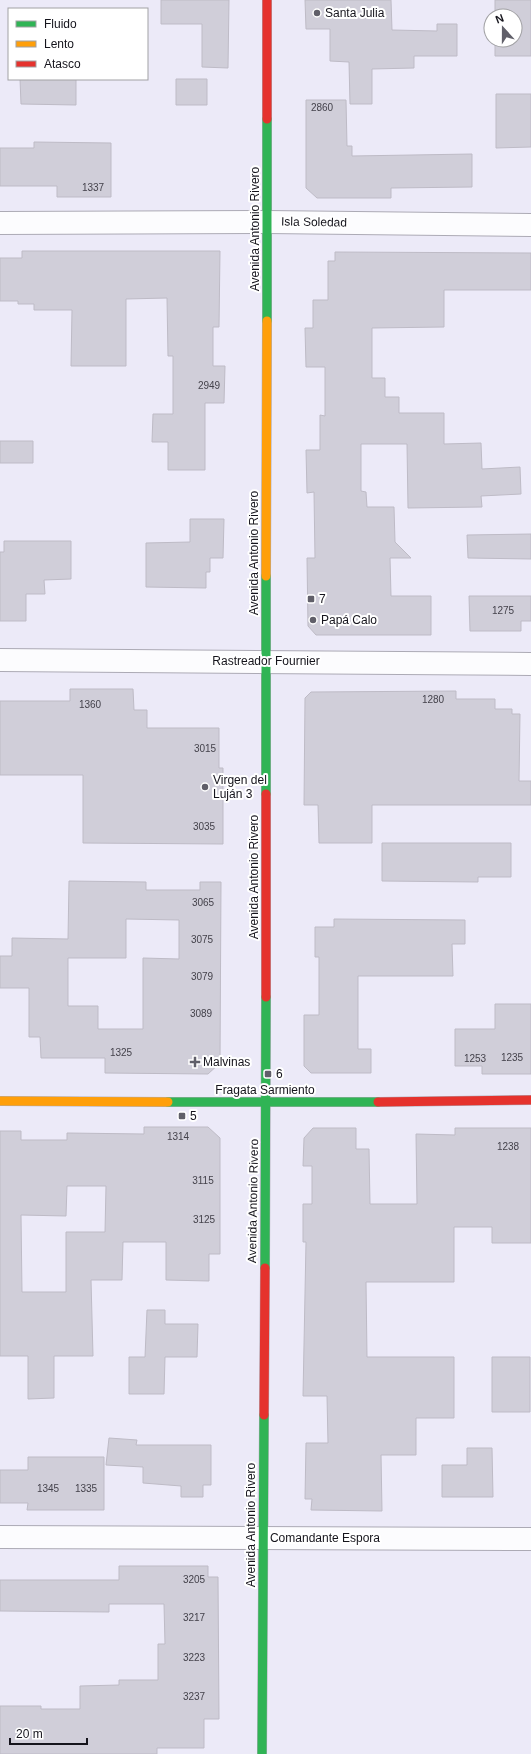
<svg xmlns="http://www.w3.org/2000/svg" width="531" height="1754" font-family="Helvetica,sans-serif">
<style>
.building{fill:#d0ced9;stroke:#bebbc6;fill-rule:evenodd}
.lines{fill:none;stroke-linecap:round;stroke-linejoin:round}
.street-casing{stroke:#acaab5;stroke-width:24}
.fast-casing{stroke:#acaab5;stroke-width:10}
.slow-casing{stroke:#acaab5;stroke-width:10}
.jam-casing{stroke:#acaab5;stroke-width:10}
.street{stroke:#fcfcfe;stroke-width:22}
.fast{stroke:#30b455;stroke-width:9}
.slow{stroke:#ff9f0a;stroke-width:9}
.jam{stroke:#e5322d;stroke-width:9}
.poi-dot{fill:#605f69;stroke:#fff;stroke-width:1.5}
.labels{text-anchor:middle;stroke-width:4;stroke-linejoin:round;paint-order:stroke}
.number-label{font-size:10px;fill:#44424b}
.poi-label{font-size:12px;fill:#15141c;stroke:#fff;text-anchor:start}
.street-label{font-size:12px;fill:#15141c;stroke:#fff}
</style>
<rect width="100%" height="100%" fill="#eceaf8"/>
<!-- building -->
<path class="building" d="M161 0H229L228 68 202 67V24H161Z
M305 0H391L392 30 437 31V24H457V56H414V68L372 69V104H350L349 62 330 61V29H306Z
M495 0H531V56H495V40H515V16H495Z
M20 79H76V105L21 104Z
M176 79H207V105H176Z
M496 94H531V147L496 148Z
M306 100H346L347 146H352V156L472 154V187L391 188V198H317L306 188Z
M34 142 111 143V197H57V186H0V148H34Z
M22 251H220L219 327H213V366H225L224 403H205V470H168V442H152L153 414H173V356H168L167 298 126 299V366H71L72 310H34V304H18V301H0V258H22Z
M335 252 531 253V290H444V327L372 328V378H385V397H399V413H444V444L481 443 482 469 520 467 521 494 481 496 482 507 408 508 407 444H361V491L366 492 367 507H394L395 542 411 558H390L391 596H431V635H316L308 626 307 558H315L314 492 307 493 306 450H320V415L325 416V367H306L305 328H313V300H328V261H335Z
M0 441H33V463H0Z
M190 519H224L223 558H210V572H206V588L146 587V543L190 542Z
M531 534V559L468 558 467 535Z
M4 541H71V579L44 580 45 594H26V621H0V552H4Z
M469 596H531V621H521V631H470Z
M70 689H133L134 710H147V728H219V768H223V844L83 843V775H0V701H70Z
M456 691V699H495V709H512V714H520L519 781H531V805H372V843H319L318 805H304L305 698 311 692Z
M382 843H511V877H478V882L382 881Z
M69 881 146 882V890H200V882H221L220 1063 208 1074 105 1073V1058H41L40 1037H29V988H0V956H12V938L68 939ZM126 919 179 920V959L143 958V1029H98V1006H68V958H126Z
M334 919 465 920V944H452L453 976H358V1049H371V1073H311L304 1066V1015H319V957H315V927H334Z
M495 1004H531V1074H482V1066H455V1029H495Z
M144 1127H208L220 1138V1254H209V1281L166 1280V1242H123L122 1280H91L93 1356H54V1398L28 1399V1356H0V1131H21V1140H67V1133L144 1134ZM67 1186H106L105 1232H66V1292H22L21 1215 66 1216Z
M313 1128H356V1149H369L370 1204H417L416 1134 455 1135V1128H531V1243H492V1227H454V1282H366L367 1357H454V1418H416V1455H381L382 1511 311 1510 312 1499H305L306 1443H328L327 1396H303L306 1242H303V1204H312V1166H303L304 1138Z
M147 1310H165V1324H198L197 1357H165L164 1394H129V1357H145Z
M492 1357H530V1412H492Z
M109 1438 137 1440 136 1445H211V1485H203V1497H181V1486L143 1483V1467L106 1465Z
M467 1448H492L493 1497H442V1465H467Z
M28 1457H104V1510H27L28 1503H0V1470H28Z
M119 1566H208V1577H218L219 1719H204V1748H157V1754H0V1706H41V1709H80V1686L119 1685V1680H158V1644H165L164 1604H109V1612L0 1611V1580H119Z"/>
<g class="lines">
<!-- street casing -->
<g class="street-casing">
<path id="street" d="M0 223 267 222 531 225
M0 660 531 664
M0 1537 531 1539"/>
</g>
<!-- fast casing -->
<g class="fast-casing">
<path id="fast" d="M267 321V119
M266 794V576
M168 1102H378
M265 1268 266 997
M262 1754 264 1415"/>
</g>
<!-- slow casing -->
<g class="slow-casing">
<path id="slow" d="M266 576 267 321
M0 1101 168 1102"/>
</g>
<!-- jam casing -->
<g class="jam-casing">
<path id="jam" d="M267 119V0
M266 997V794
M378 1102 531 1100
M264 1415 265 1268"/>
</g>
<!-- street -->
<use href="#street" class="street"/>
<!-- fast -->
<use href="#fast" class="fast"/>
<!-- slow -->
<use href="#slow" class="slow"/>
<!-- jam -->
<use href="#jam" class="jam"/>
</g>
<!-- markers -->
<g class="poi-dot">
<circle cx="317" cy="13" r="4"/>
<rect x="307" y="595" width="8" height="8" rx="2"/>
<circle cx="313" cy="620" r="4"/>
<circle cx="205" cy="787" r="4"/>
<path d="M193 1056h4v4h4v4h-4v4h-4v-4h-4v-4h4z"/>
<rect x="264" y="1070" width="8" height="8" rx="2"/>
<rect x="178" y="1112" width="8" height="8" rx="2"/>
</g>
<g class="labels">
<!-- number labels -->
<g class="number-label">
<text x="322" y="111">2860</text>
<text x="93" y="191">1337</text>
<text x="209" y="389">2949</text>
<text x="503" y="614">1275</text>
<text x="433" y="703">1280</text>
<text x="90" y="708">1360</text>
<text x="205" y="752">3015</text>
<text x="204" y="830">3035</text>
<text x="203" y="906">3065</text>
<text x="202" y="943">3075</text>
<text x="202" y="980">3079</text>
<text x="201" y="1017">3089</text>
<text x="121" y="1056">1325</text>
<text x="512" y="1061">1235</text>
<text x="475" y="1062">1253</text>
<text x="178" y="1140">1314</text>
<text x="508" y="1150">1238</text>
<text x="203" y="1184">3115</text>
<text x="204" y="1223">3125</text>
<text x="48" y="1492">1345</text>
<text x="86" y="1492">1335</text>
<text x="194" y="1583">3205</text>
<text x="194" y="1621">3217</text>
<text x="194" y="1661">3223</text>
<text x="194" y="1700">3237</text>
</g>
<!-- poi labels -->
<g class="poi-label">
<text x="325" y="17">Santa Julia</text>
<text x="319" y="603">7</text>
<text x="321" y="624">Papá Calo</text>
<text x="213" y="784">Virgen del<tspan x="213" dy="14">Luján 3</tspan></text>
<text x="203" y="1066">Malvinas</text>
<text x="276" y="1078">6</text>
<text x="190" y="1120">5</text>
</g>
<!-- street labels -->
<g class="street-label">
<text transform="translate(314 222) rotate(1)" y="4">Isla Soledad</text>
<text transform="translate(255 229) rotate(-90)" y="4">Avenida Antonio Rivero</text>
<text transform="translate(254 553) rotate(-90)" y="4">Avenida Antonio Rivero</text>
<text x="266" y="665">Rastreador Fournier</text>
<text transform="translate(254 877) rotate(-90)" y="4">Avenida Antonio Rivero</text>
<text x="265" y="1094">Fragata Sarmiento</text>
<text transform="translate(253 1201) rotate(-89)" y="4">Avenida Antonio Rivero</text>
<text transform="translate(251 1525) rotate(-90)" y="4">Avenida Antonio Rivero</text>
<text x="325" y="1542">Comandante Espora</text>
</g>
</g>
<!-- legend -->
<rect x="8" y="8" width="140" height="72" fill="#ffffff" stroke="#a1a1a4"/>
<rect x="16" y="21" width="20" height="6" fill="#30b455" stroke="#a1a1a4"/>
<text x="44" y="28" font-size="12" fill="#15141c">Fluido</text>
<rect x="16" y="41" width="20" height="6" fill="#ff9f0a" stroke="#a1a1a4"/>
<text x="44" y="48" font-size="12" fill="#15141c">Lento</text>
<rect x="16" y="61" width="20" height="6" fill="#e5322d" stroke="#a1a1a4"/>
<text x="44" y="68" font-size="12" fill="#15141c">Atasco</text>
<!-- north arrow -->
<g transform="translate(503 28) rotate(339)"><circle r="19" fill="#ffffff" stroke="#a1a1a4"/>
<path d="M0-3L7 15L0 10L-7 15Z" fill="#605f69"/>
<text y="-6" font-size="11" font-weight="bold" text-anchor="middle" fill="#15141c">N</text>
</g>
<!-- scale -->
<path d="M10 1738v6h77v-6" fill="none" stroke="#15141c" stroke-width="2"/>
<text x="16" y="1738" font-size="12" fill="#15141c" stroke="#ffffff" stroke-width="3" paint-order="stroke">20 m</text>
</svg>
